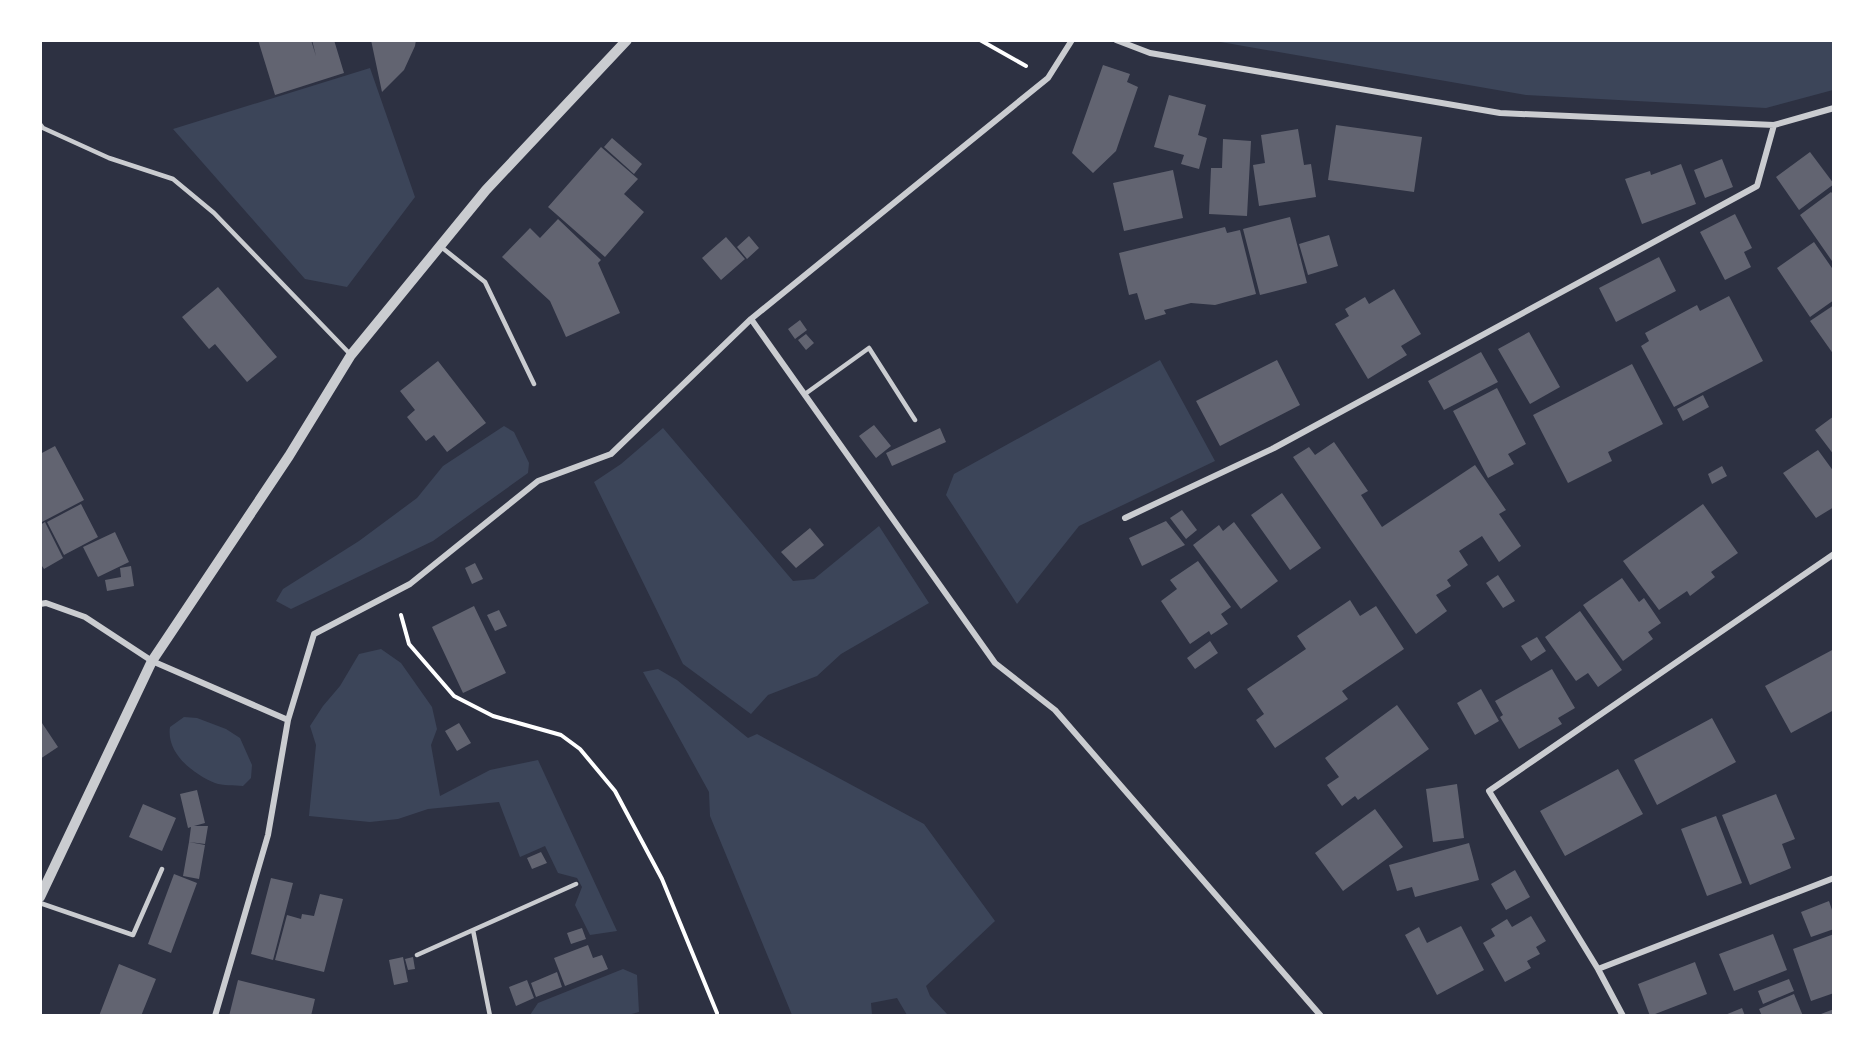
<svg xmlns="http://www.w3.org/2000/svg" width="1874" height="1056" font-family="Poppins,sans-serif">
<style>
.green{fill:#3c4559}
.building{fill:#626471}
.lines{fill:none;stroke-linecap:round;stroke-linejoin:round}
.path{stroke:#fff;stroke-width:4}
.service{stroke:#caccd0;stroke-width:4.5}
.minor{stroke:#caccd0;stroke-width:6}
.tertiary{stroke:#caccd0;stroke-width:10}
</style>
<rect width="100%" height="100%" fill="#2d3142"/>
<!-- green -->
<path class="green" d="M1215 41H1833V90L1766 108 1526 95Z
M370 68 415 197 347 287 305 279 173 129Z
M1160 360 1215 461 1079 526 1017 604 946 495 954 474Z
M504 426 514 432 529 463 528 473 433 541 291 609 276 601 283 589 359 541 417 498 443 466Z
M663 428 793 581 814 579 879 526 929 603 841 654 817 676 768 695 751 714 683 664 594 482 621 464Z
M381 649 401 663 432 707 437 729 431 745 440 796 490 770 538 760 617 931 590 935 575 905 582 887 577 878 558 873 545 846 520 857 499 802 428 809 398 819 370 822 309 816 316 745 310 726 323 706 340 686 359 654Z
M658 669 677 680 748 738 757 734 924 824 995 921 926 986 930 996 948 1015H907L897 998 871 1003 872 1015H792L710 816 709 792 643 672Z
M184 717 197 718 226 729 240 738 252 765 251 778 243 786C234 785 223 786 215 783 193 774 166 753 170 727Z
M623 969 637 975 639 1012 624 1016 530 1015 538 1003Z"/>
<!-- building -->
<path class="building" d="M258 40H311L316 56 312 40H334L344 73 275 95Z
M371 40H416L415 46 404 70 382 92Z
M1103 65 1130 74 1127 82 1138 87 1116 151 1093 173 1072 153Z
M1169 95 1206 105 1198 135 1207 138 1199 169 1181 164 1184 155 1154 147Z
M1336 125 1422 137 1414 192 1328 180Z
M1298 129 1304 165 1311 164 1316 197 1259 206 1253 165 1265 163 1261 135Z
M612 138 642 164 634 174 604 147Z
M1223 139 1251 141 1247 216 1209 214 1211 168H1222Z
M601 147 638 179 624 194 644 212 605 257 548 207Z
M1810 152 1834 184 1799 210 1776 177Z
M1722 159 1733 187 1705 198 1694 170Z
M1681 164 1696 204 1642 224 1625 179 1650 171 1651 175Z
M1173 170 1183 218 1124 231 1113 183Z
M1831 192 1834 195V260L1832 261 1800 215Z
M1735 214 1752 248 1744 252 1751 267 1725 280 1700 232Z
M1290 217 1307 283 1260 295 1243 229Z
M558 219 601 260 598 263 620 313 566 337 550 301 502 257 530 228 540 238Z
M1225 227 1227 233 1240 230 1256 294 1215 305 1191 303 1164 310 1166 314 1145 320 1137 293 1129 295 1119 253Z
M1329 235 1338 266 1308 275 1299 244Z
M749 236 759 248 747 259 737 247Z
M726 237 745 259 721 280 702 258Z
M1814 242 1834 271V300L1810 317 1777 268Z
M1659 257 1676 291 1616 322 1599 288Z
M218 287 277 357 247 382 215 344 209 349 182 317Z
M1394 289 1421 334 1401 346 1407 355 1368 379 1335 324 1349 316 1345 309 1365 297 1369 304Z
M1729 296 1763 361 1674 407 1641 346 1649 341 1645 333 1697 305 1700 311Z
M1834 305V355L1810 321Z
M800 320 807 330 795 339 788 329Z
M1529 332 1560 387 1530 404 1498 349Z
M806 334 814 343 806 350 798 340Z
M1481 352 1498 382 1444 410 1428 381Z
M1277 360 1300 405 1220 446 1196 401Z
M438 361 486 423 447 452 434 435 426 441 407 417 415 410 400 391Z
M1632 364 1663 424 1608 452 1612 461 1568 483 1533 415Z
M1497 388 1526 444 1508 454 1514 464 1488 478 1453 411Z
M1703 395 1709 407 1683 421 1677 409Z
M1834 416V455L1815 430Z
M874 425 891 446 876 458 859 436Z
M940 428 946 442 892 466 886 453Z
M1334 442 1368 491 1361 495 1382 527 1475 465 1506 510 1499 514 1521 546 1499 562 1482 536 1459 551 1468 565 1447 580 1451 586 1436 595 1447 611 1416 634 1293 457 1309 447 1315 455Z
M55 446 84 500 40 523V454Z
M1818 450 1834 472V507L1816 518 1783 473Z
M1722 466 1727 476 1712 484 1708 474Z
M1282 493 1321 548 1290 570 1251 515Z
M81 504 98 537 64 555 47 522Z
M1703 504 1738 553 1711 572 1715 577 1690 596 1687 591 1659 610 1623 561Z
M1182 510 1197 530 1186 539 1170 518Z
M1166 521 1185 545 1142 566 1129 538Z
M45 522 63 558 44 569 40 563V525Z
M1234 522 1278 581 1241 609 1193 545 1219 525 1223 531Z
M810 528 824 545 796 568 781 552Z
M115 532 129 562 98 577 83 547Z
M1198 561 1231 607 1221 614 1228 624 1211 635 1209 631 1190 644 1161 601 1177 589 1170 580Z
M475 563 483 579 472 584 465 568Z
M131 566 134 586 107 591 105 580 121 577 120 568Z
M1498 575 1515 601 1503 608 1486 583Z
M1622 578 1639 602 1644 598 1661 623 1648 632 1653 639 1623 661 1583 605Z
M1350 600 1360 616 1376 606 1404 649 1342 691 1348 699 1275 748 1256 720 1264 714 1247 689 1306 649 1297 636Z
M474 606 506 673 463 693 432 627Z
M499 610 507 626 495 631 487 615Z
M1580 611 1622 670 1598 687 1588 673 1576 681 1545 637Z
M1537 637 1546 651 1531 661 1521 646Z
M1210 641 1218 653 1195 669 1187 658Z
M1834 649V710L1791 733 1765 686Z
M1552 669 1575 708 1558 718 1562 724 1519 749 1500 717 1503 715 1495 701Z
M1481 689 1499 721 1475 735 1457 703Z
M1397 705 1429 749 1358 800 1355 796 1342 806 1327 785 1339 777 1325 758Z
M1712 718 1736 762 1657 805 1634 760Z
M40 720 58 747 40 759Z
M459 723 471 743 457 751 445 731Z
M1618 769 1643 814 1565 856 1540 811Z
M1457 784 1464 838 1433 842 1426 789Z
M197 790 205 823 194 826H208L205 844 189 842 191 827 188 828 180 794Z
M1776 794 1795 839 1782 844 1791 868 1750 885 1722 815Z
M143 804 176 818 162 851 129 837Z
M1375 809 1403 847 1343 891 1315 853Z
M1716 816 1742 883 1707 896 1681 829Z
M189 842 205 845 199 879 183 876Z
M1469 843 1479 880 1415 897 1412 887 1397 891 1389 865Z
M541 852 547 863 532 869 527 858Z
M1515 870 1530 897 1506 910 1491 884Z
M174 874 197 883 171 953 148 944Z
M271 878 293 883 273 960 251 954Z
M320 894 343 899 324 972 275 960 287 915 301 919 302 914 314 916Z
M1829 901 1834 916V929L1811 937 1801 912Z
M1531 916 1546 941 1536 947 1540 954 1527 961 1531 968 1505 982 1483 943 1495 936 1491 929 1507 919 1512 927Z
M1461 926 1484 970 1437 995 1405 935 1419 927 1427 943Z
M582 928 586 939 571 944 567 933Z
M1773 934 1787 970 1734 991 1719 954Z
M1834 934V993L1811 1001 1793 949Z
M588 945 593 958 602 955 608 969 565 986 554 958Z
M403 957 408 982 394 985 389 960Z
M413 957 415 969 408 970 405 959Z
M1695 962 1707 994 1650 1016 1638 984Z
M119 964 156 979 141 1016H99Z
M557 972 562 987 536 997 531 983Z
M1789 979 1794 991 1763 1004 1758 991Z
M238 980 315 999 311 1016H229Z
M527 980 534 998 516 1006 509 987Z
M1794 994 1803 1016H1762L1759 1009Z
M1742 1008 1745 1016H1725V1015Z
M1834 1009V1016H1822L1821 1014Z"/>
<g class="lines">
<!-- path -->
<path class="path" d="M980 40 1026 66
M401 615 409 644 454 696 493 716 561 735 580 749 615 791 662 879 717 1013"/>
<!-- service -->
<path class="service" d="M40 124 43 128 109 158 173 179 214 213 350 354
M440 246 485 282 534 384
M805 394 869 348 915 420
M40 903 133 935 162 869
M473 930 490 1016
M417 955 576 884"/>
<!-- minor -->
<path class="minor" d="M1116 40 1150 53 1500 113 1774 125 1834 108
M751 319 995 663 1055 710 1321 1016
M1125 518 1274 448 1757 186 1774 125
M40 604 46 603 85 617 152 661 288 720
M1598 969 1834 878
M215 1016 268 835 288 720 314 634 410 584 538 481 611 454 751 319 1048 78 1072 40
M1623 1016 1598 969 1489 791 1834 554"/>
<!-- tertiary -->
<path class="tertiary" d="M40 897 152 661 289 456 351 355 486 190 627 40"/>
</g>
<!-- border -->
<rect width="1874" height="1056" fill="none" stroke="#ffffff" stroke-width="84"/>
</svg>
